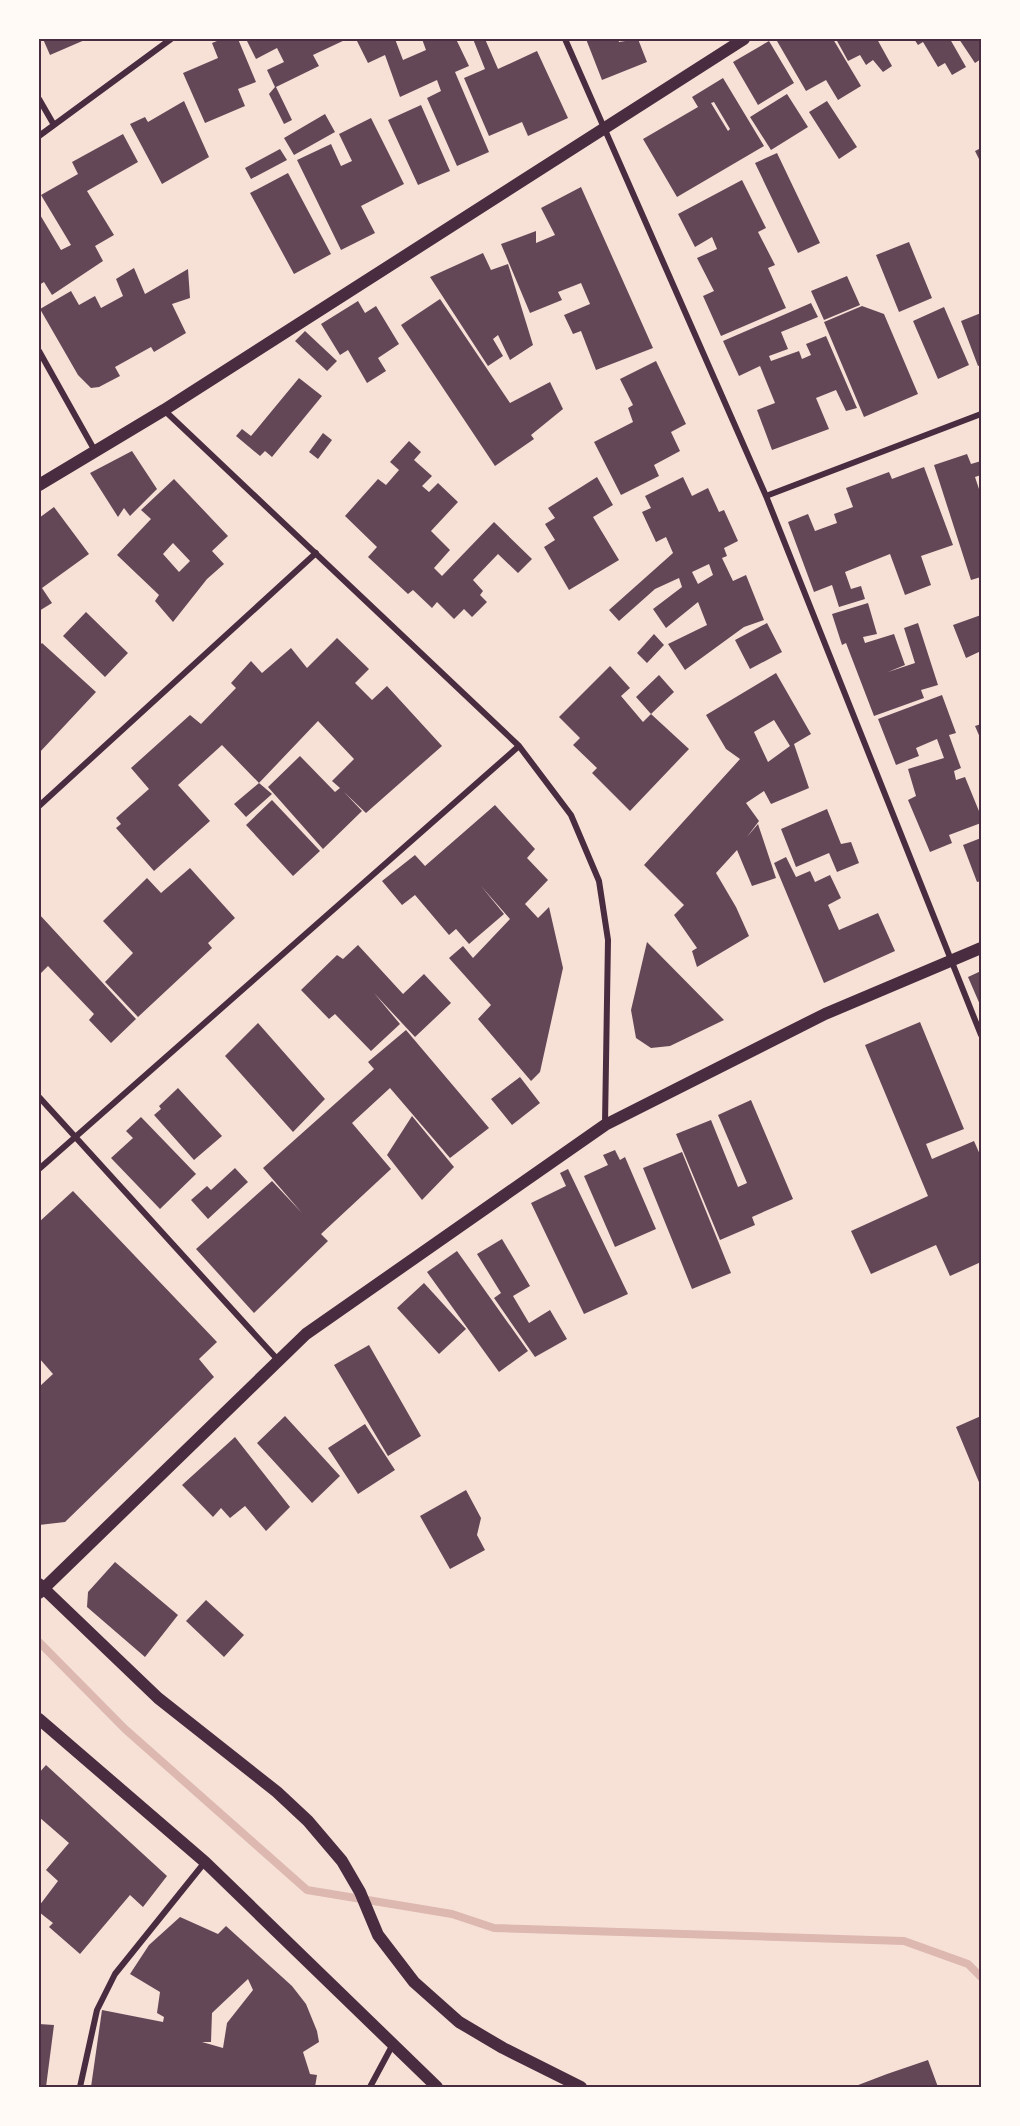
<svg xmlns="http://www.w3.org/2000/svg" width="1020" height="2126" font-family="'Fira Sans',sans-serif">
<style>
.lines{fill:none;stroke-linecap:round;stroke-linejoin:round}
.stream{stroke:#dcb8b0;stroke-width:8}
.building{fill:#644757;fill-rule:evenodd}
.minor{stroke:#4a2c40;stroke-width:6}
.secondary{stroke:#4a2c40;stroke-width:12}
.neatline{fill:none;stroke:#4a2c40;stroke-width:2}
</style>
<rect width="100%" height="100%" fill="#f7e1d7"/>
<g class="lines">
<!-- stream -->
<path class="stream" d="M39 1642 125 1729 307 1890 452 1914 494 1928 904 1941 968 1964 981 1977"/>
</g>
<!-- building -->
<path class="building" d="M43 39H87L50 55Z
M222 39H238L256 82 238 89 245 106 205 123 183 73 218 58 212 43Z
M246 39H347L313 55 319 66 276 87 292 120 284 124 269 94 275 87 267 70 284 62 277 48 256 59Z
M356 39H395L403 60 426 50 422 39H456L469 66 455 72 489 152 457 166 427 98 441 91 437 80 400 97 385 55 368 63Z
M473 39H485L498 69 537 51 568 118 528 136 522 122 489 136 464 78 485 69Z
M586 39H618L619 42 638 39 647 62 602 80Z
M781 39H833L861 86 838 100 826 80 806 91 777 41Z
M836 39H877L892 66 883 72 873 60 866 65 860 55 848 61Z
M914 39H950L966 67 952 75 945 63 938 67 923 42 918 45Z
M959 39H981V59L975 63Z
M769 41 794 83 758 105 733 62Z
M723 78 764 146 677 197 643 139 698 107 692 97ZM714 102 730 129 728 131 711 103Z
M787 94 808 127 771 150 750 117Z
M184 101 209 157 162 184 130 124 145 117 148 122Z
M827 101 857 147 839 159 809 112Z
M421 105 450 171 418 185 388 120Z
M325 114 335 132 294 155 284 138Z
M371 118 404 184 361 206 375 233 341 250 297 160 331 144 341 166 352 161 339 134Z
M123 134 138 162 87 191 114 235 95 246 103 261 52 295 44 282 39 285V213L61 250 71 245 41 195 78 174 72 162Z
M981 148V163L975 151Z
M280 149 287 160 251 179 245 168Z
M777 153 820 243 798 253 755 163Z
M288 173 331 254 294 274 250 193Z
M742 180 766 228 758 232 775 265 768 268 786 308 721 336 703 296 714 291 697 258 717 249 712 237 695 247 678 214Z
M581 187 653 348 596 370 581 331 573 334 564 315 590 304 581 283 558 292 562 300 530 313 501 244 536 231V243L555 235 541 208Z
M909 242 932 298 899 312 876 255Z
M483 253 491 270 508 264 533 345 510 360 498 335 493 339 503 356 488 366 430 277Z
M134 268 145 294 188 269 190 298 172 304 186 333 154 352 151 347 115 367 120 376 99 387 91 388 78 375 40 309 71 291 79 305 95 296 101 308 123 296 116 279Z
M847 276 860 305 824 320 811 291Z
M440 299 510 403 550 382 563 409 531 435 534 439 495 466 401 325Z
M358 301 365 313 376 306 399 344 378 358 386 371 367 383 348 350 340 355 321 324Z
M811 303 818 317 781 332 788 349 769 356 771 361 799 351 802 359 811 355 806 344 826 336 857 408 846 411 836 390 816 398 829 429 772 450 757 410 775 403 760 366 739 376 723 341Z
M862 306 884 314 918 394 864 417 824 322Z
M944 307 969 365 938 379 913 321Z
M981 313V365L978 366 961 321Z
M305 331 337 361 327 371 295 341Z
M656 361 686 424 671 432 680 451 654 465 659 476 621 495 594 442 633 422 628 408 633 405 620 379Z
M299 378 322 396 272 457 265 451 260 456 236 436 242 429 251 436Z
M323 433 332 440 318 459 309 452Z
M409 441 421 452 414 460 432 476 422 486 429 492 438 483 458 502 431 531 450 550 434 568 442 576 494 522 532 559 518 573 498 554 473 580 483 591 480 595 487 602 472 617 464 609 454 619 437 602 432 608 413 590 408 594 368 557 377 547 345 516 378 479 386 485 399 470 390 462Z
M132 451 157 489 130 516 124 508 118 517 90 473Z
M967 454 971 464 981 461V475L975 477 981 495V577L971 580 934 465Z
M924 467 953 545 921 556 931 585 905 595 890 554 845 572 851 589 861 586 865 599 839 607 832 585 814 592 788 522 808 514 815 531 837 523 834 514 853 507 846 488 889 472 892 479Z
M597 477 613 505 593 517 619 560 569 590 544 547 555 540 545 524 555 518 548 508Z
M683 477 692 496 708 488 719 512 724 510 738 541 724 548 727 556 722 558 733 581 746 575 764 620 744 627 685 670 668 644 707 625 698 602 666 628 653 609 682 587 679 578 655 589 619 621 609 610 673 553 666 537 656 542 642 512 651 508 645 496ZM709 564 713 575 698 584 692 572Z
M174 479 228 536 212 551 224 564 207 579 173 622 155 601 159 595 117 555 151 519 141 510ZM173 543 190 561 179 572 163 554Z
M54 507 89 554 42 588 52 603 39 611V518Z
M868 603 877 634 863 637 865 643 894 634 905 665 888 672 915 663 904 628 918 623 938 685 921 690 924 698 874 716 846 643 842 645 832 614Z
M86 612 128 653 105 677 63 636Z
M981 615V651L966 658 953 625Z
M767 623 782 652 750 669 735 640Z
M654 634 664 645 647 663 637 653Z
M337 638 369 669 355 683 372 700 387 686 442 746 366 813 344 792 362 811 323 849 268 787 300 756 335 792 340 788 332 781 354 759 318 721 259 783 222 745 178 785 210 821 154 871 116 828 121 824 116 818 149 789 131 768 190 715 201 724 236 688 231 683 251 661 262 673 291 648 307 668Z
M42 643 96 692 39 753V646Z
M610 666 630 688 621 696 643 722 651 714 689 749 630 811 592 773 597 768 573 745 580 738 559 717Z
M776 673 811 734 794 744 809 788 771 804 764 791 746 803 759 821 747 837 758 824 776 878 752 886 737 850 716 873 736 907 749 936 697 967 692 951 697 948 674 915 684 905 644 865 740 759 726 749 706 715ZM774 720 790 746 768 762 754 732Z
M659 675 674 692 651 714 636 697Z
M942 695 956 733 949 735 961 768 954 771 956 780 965 777 981 816V823L949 835 952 843 930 852 908 800 916 796 908 769 944 758 937 739 916 748 919 756 896 765 878 719Z
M981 724V740L975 726Z
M259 783 272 794 246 817 234 804Z
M272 800 320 851 293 876 246 825Z
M495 805 535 849 527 858 548 880 525 904 538 918 549 907 563 968 540 1072 531 1081 478 1019 491 1005 449 958 463 946 473 958 510 919 481 886 504 914 469 944 456 929 449 935 415 895 402 905 382 881 415 855 425 866Z
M827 809 841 844 851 842 859 863 837 872 829 853 796 867 781 829Z
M981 838V881L977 882 963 845Z
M786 857 796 877 810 871 815 882 830 875 841 898 828 905 839 930 878 913 895 951 824 983 774 863Z
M190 868 235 918 208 943 212 948 138 1017 105 982 133 953 103 921 147 878 161 893Z
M39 914 136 1019 111 1043 89 1020 94 1014 48 966 39 975Z
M647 942 724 1020 670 1046 651 1048 636 1038 631 1010Z
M358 945 403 994 424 974 451 1003 415 1037 374 993 400 1024 371 1051 335 1014 329 1019 301 990 337 955 343 959Z
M981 971V1007L968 977Z
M920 1022 964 1129 926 1144 932 1159 974 1141 981 1157V1262L950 1276 936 1245 871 1274 851 1231 928 1196 865 1045Z
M258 1023 325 1099 293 1132 225 1056Z
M406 1030 489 1128 450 1158 390 1088 352 1123 391 1169 321 1234 328 1241 254 1313 196 1249 272 1181 302 1213 263 1168 374 1069 368 1062Z
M520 1077 540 1103 512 1125 491 1099Z
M178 1088 222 1136 194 1160 154 1115 161 1109 159 1106Z
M751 1100 793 1199 752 1217 755 1225 720 1240 676 1134 711 1120 738 1187 747 1183 718 1115Z
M412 1116 454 1167 422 1200 387 1155Z
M141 1117 196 1174 160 1209 111 1158 133 1138 126 1131Z
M615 1150 620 1160 625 1157 656 1229 615 1247 584 1176 608 1165 603 1155Z
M682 1152 731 1273 692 1289 643 1168Z
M235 1168 248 1182 208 1219 191 1200 207 1186 211 1190Z
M568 1169 628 1294 584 1314 531 1203 566 1186 560 1173Z
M73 1191 217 1342 199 1359 214 1377 65 1522 39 1525V1387L53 1374 39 1358V1222Z
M502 1239 530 1286 513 1296 529 1323 550 1310 567 1339 535 1357 494 1298 501 1293 477 1254Z
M457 1251 528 1351 499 1372 427 1272Z
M424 1283 466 1329 439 1354 397 1308Z
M369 1345 421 1436 388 1456 334 1365Z
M285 1416 340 1476 312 1503 257 1443Z
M981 1416V1487L956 1427Z
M365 1424 395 1470 358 1494 328 1448Z
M235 1437 290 1507 266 1531 245 1506 230 1518 221 1508 213 1517 182 1485Z
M466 1490 481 1518 477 1535 485 1550 450 1569 420 1516Z
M115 1562 178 1615 145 1657 87 1607 88 1592Z
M206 1600 244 1635 224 1657 186 1621Z
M46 1765 167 1876 143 1907 130 1895 80 1954 49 1927 53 1923 39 1912V1906L58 1881 46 1870 69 1843 39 1817V1773Z
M180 1917 218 1934 226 1926 292 1986 306 2004 317 2031 319 2042 303 2052 310 2074 317 2075 315 2087H91L102 2010 163 2022 164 2017 157 2013 160 1992 130 1974 149 1945ZM248 1979 253 1990 227 2023 223 2048 202 2042H211L212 2013Z
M39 2024 54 2025 46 2087H39Z
M928 2060 938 2087H853L887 2074Z"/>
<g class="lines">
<!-- minor -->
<path class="minor" d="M565 39 766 496 981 1035
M39 99 54 125
M39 136 171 39
M39 351 95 451
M164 410 519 746 571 815 599 881 608 940 605 1124
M766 496 981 414
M39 806 316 553
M39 1097 278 1360
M39 1169 519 746
M80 2087 97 2010 115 1974 205 1862
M370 2087 392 2046"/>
<!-- secondary -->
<path class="secondary" d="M39 485 164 410 744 39
M39 1584 158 1698 277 1792 308 1821 342 1861 360 1892 378 1935 414 1982 459 2022 503 2048 581 2087
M39 1593 306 1334 605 1125 825 1014 981 948
M39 1719 205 1862 437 2087"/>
</g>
<!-- border -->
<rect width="1020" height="2126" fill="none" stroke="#fffaf5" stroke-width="81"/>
<rect x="40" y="40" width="940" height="2046" class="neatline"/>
</svg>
